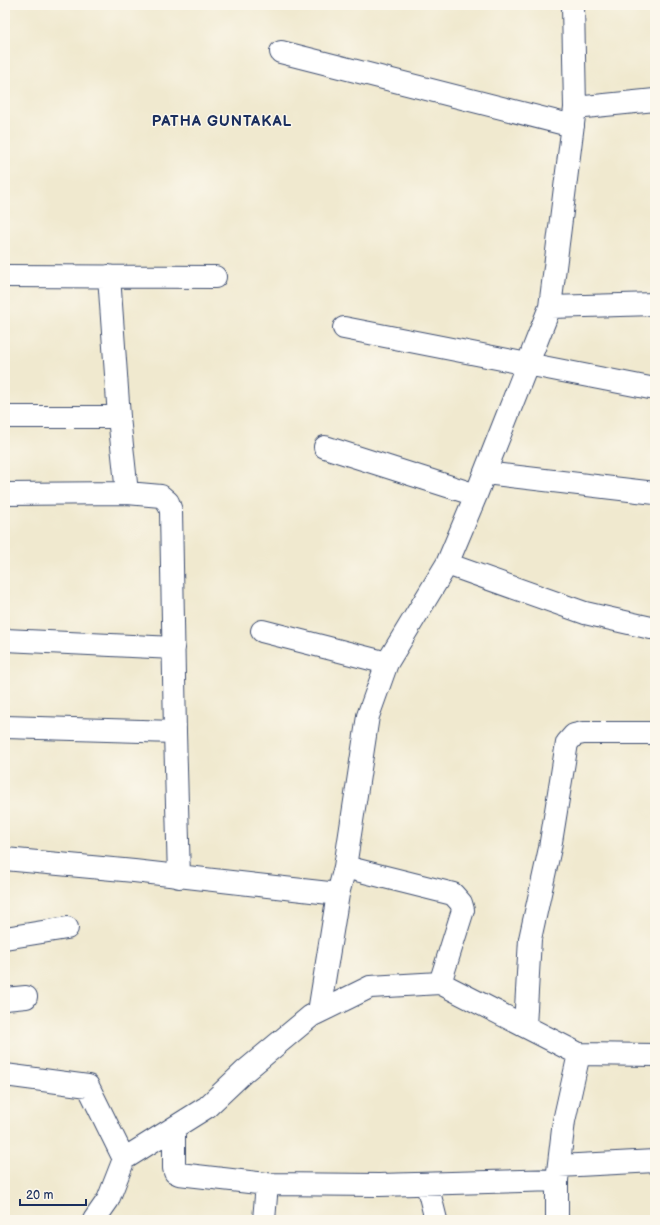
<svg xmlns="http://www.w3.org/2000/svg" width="660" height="1225" font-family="'Balsamiq Sans',sans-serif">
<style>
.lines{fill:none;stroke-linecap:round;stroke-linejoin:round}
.minor-casing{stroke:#3b4b6f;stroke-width:24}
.minor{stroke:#fff;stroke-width:22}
.labels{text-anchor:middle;stroke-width:3;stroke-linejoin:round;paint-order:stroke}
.district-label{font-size:15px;font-weight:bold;letter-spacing:1px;fill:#1b2f5e;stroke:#fbf7ec}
</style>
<rect width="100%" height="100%" fill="#fbf7ec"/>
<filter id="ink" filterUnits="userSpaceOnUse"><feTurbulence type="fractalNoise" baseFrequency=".025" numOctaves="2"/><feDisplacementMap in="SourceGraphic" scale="8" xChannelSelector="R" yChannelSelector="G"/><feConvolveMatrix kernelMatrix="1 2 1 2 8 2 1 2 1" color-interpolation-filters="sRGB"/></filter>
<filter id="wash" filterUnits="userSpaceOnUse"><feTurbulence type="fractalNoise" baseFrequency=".012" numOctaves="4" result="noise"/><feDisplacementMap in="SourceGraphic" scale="16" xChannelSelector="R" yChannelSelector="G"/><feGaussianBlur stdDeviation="0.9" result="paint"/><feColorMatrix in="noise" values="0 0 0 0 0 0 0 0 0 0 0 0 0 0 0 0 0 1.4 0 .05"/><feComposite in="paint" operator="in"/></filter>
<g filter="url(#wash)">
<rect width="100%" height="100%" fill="#f0e9cf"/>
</g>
<g filter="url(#ink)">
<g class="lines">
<!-- minor casing -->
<g class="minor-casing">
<path id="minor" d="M281 52 573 126
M575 108 655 100
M5 276 215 277
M109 276 119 417 127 493
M550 307 655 304
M344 328 655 389
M5 417H119
M325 447 476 495
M485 473 655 493
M5 494 127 493 161 496 168 502 171 511 175 732 179 877
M447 564 585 613 651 628
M262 631 387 663
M5 640 174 648
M5 727 175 732
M5 859 134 871 338 894 345 867 368 716 387 663 447 564 476 495 550 307 575 108 573 5
M345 867 453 894 461 903 463 910 440 983
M5 938 67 928
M5 999 26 997
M319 1012 338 894
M525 1026 530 939 550 848 567 743 574 735 583 733H655
M5 1075 88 1086 124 1159 207 1107 245 1071 311 1016 370 987 440 983 579 1054 655 1055
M174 1128V1168L175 1172 179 1174 267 1184 379 1185 557 1180
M559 1166 655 1161
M427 1184 436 1220
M94 1220 108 1200 124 1159
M264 1220 267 1184
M557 1220V1180L564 1121 579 1054"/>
</g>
<!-- minor -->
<use href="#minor" class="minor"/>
</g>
</g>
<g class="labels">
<!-- district labels -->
<g class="district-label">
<text x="222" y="126">PATHA GUNTAKAL</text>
</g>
</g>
<!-- margin -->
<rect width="660" height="1225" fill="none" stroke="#fbf7ec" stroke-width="20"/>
<!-- scale -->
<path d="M20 1199v6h66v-6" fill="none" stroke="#1b2f5e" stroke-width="2"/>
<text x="26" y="1199" font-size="12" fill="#1b2f5e" stroke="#fbf7ec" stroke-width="3" paint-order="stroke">20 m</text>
</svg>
